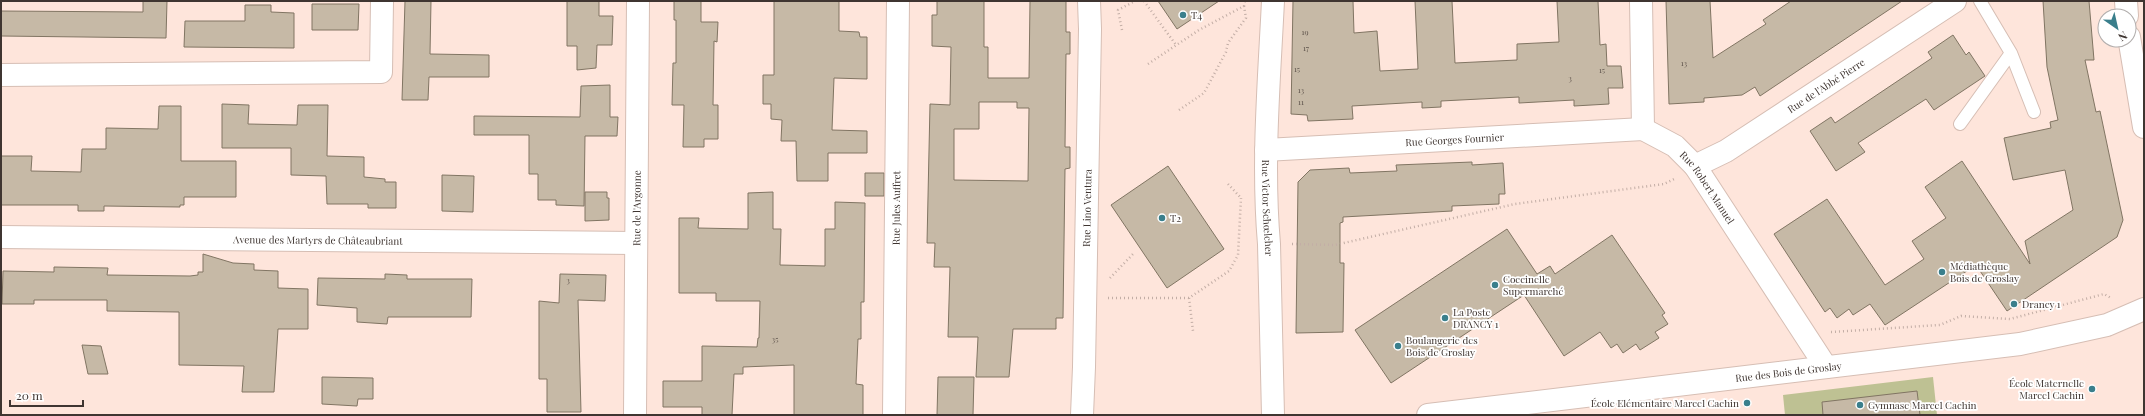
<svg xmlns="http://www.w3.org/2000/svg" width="2145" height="416" font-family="'Playfair Display',serif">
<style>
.green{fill:#bec193}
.building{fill:#c6b9a6;stroke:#817563;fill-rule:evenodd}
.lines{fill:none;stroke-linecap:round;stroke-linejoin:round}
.service-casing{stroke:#d6beb4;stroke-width:14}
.minor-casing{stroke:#d6beb4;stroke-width:24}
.tertiary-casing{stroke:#d6beb4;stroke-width:24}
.path{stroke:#c3aea6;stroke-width:2.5;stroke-dasharray:1 3;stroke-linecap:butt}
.service{stroke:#fff;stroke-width:12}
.minor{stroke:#fff;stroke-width:22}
.tertiary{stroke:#fff;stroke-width:22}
.poi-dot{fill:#3a7f8c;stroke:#fff;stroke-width:1.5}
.labels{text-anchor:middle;stroke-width:3.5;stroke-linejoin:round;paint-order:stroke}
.number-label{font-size:8px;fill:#61564e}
.poi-label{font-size:10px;fill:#3f3531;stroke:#fff;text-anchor:start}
.street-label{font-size:10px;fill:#3f3531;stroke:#fff}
</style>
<rect width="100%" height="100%" fill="#fee5db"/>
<!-- green -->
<path class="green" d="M1933 377 1937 415H1785L1783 395Z"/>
<!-- building -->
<path class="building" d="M143 1H167L166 38 1 36V11L143 12Z
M405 1H431L430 54 489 55V77H429L428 100H402Z
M567 1H599V16H613L612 45H597L596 68 577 70V46H567Z
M674 1H701V22H718L717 42 714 41 713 105H718V139H704V147H683L684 105H672L673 63H676V20H674Z
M774 1H839V31L859 32 860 37H867V79L834 78 832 130 867 131V153H828V181H797L796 141H781L782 120 771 119V104H763V75H774Z
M937 1H984V47H988V78H1029L1030 1H1066V32H1070V54H1066L1065 147H1070V168L1065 169 1063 318H1056V329H1013L1009 377H976L978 337H948L950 267H934L935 243H927L930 104 950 105 951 47 932 46V15H937ZM979 102H1017V108H1029L1028 181 954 180V129H979Z
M1158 1H1219L1177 29Z
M1293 1H1353L1354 33 1377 31 1380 71 1418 69 1415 1H1452L1455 63 1517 60V44L1559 42 1557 1H1598L1600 45 1606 44 1607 66H1621L1623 88H1608L1609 104 1574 106V100L1519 103V97L1441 101V107L1422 108V102L1352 106 1353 119 1308 121 1307 115 1291 114Z
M1666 1H1710L1713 58 1766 24 1763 20 1791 1H1902L1760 96 1755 87 1742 95 1704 98V102L1669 104Z
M2043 1H2089L2094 60H2085L2096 112 2100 111 2123 220 2117 237 2007 311 1976 265 1885 325 1870 304 1853 315 1849 309 1837 318 1830 308 1825 312 1774 234 1827 199 1885 285 1924 259 1912 241 1946 218 1925 187 1962 161 2030 264 2025 241 2073 210 2065 170 2013 180 2004 138 2051 128 2050 122 2058 120 2047 67Z
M312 4H359L358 30H312Z
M245 5H271V12L294 13V48L184 47 185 21H245Z
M1953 35 1966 55 1969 52 1985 76 1934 110 1926 99 1858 143 1865 152 1836 171 1810 131 1831 117 1835 123 1932 58 1928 52Z
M610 85V117H618L617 136H585L584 206 556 205V200H538V174H529V135H474V116L580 117 581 86Z
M222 104 249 105 248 124 297 125 298 105H328L327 156 364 157V177L385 179V182H396V208H368V204H327L326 176 291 175V148H222Z
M159 106H181V161H236V197H184V205H180V207L104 206V211H78V205H1V156H32L31 171 81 172 82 149H106V128L158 129Z
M1472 162V165L1503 163 1505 194H1499V204L1452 206V211L1343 217V222L1340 223V263H1344L1343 332 1296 333 1298 182 1310 170 1349 168 1350 173 1397 171 1396 165Z
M1168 166 1224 249 1167 288 1111 205Z
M865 173H884V196H865Z
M442 175 474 176 473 212 442 211Z
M585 192H607V198H609V220L585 221Z
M773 192V229H781L780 265 825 266V229H835V202L865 203 864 302H861V339H858L856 384 863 385V415H794V365L743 367V374H734L732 415H702V407H663V381H702V346L757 347 758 338H759L760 301H716V293H679V218H699L698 228 748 229V193Z
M1507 229 1537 274 1550 266 1555 274 1612 235 1665 313 1662 315 1668 324 1655 332 1659 338 1640 350 1636 344 1623 353 1617 344 1611 348 1600 332 1564 356 1524 295 1391 383 1355 330Z
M203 254 233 263 254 264V270L278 271V288L308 289V329H278L274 392H242L244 366 179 365V312L107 311V300H34V304H2L3 271 54 272V267L108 268 107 275 190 276 198 275V272H203Z
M385 274 407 275V279H472L471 317H388L387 324 357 322V308L317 305 318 278 385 279Z
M560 274 606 275 605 301 578 300 581 412H547V379H539V301L559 303Z
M82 345 101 346 108 374H88Z
M322 377 373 378V399H358L357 406 322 404Z
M938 377H974L973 415H937Z
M1917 391 1920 415H1823L1822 402Z"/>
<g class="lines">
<!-- service casing -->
<g class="service-casing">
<path id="service" d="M2011 53 2034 112
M1960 124 2011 53 1980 1"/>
</g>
<!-- minor casing -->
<g class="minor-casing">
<g id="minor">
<path id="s1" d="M1273 1C1269 82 1262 163 1269 244L1273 415"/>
<path d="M1641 1 1643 129"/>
<path d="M2126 1 2127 16"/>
<path d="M2129 37 2144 127"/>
<path d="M1 75 381 72 382 1"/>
<path id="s2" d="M1643 129 1675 146 1695 166 1826 367"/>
<path id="s3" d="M1266 150 1643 129"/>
<path id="s4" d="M1695 166 1726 151 1955 1"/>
<path id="s5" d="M1 237 635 243"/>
<path id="s6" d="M635 415 638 1"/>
<path id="s7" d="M894 415 898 1"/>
<path id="s8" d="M1082 415 1084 367 1090 29 1089 1"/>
</g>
</g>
<!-- tertiary casing -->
<g class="tertiary-casing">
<g id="tertiary">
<path id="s9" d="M1428 415 2020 344 2107 325 2144 309"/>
</g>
</g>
<!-- path -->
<path class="path" d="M1144 1 1176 45
M1122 30 1118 10 1135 1
M1148 64 1199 30 1244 6 1245 1
M1179 110 1204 93 1226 52 1228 43 1246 18 1244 6
M1228 184 1241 198
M1292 244 1335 245 1515 204 1664 184 1674 179
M1110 278 1134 253
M1108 298H1189L1229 271 1238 255 1241 198
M1189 298 1193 331
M1831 332 1940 325 1961 316 2010 319 2104 294 2111 298"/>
<!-- service -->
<use href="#service" class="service"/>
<!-- minor -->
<use href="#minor" class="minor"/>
<!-- tertiary -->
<use href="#tertiary" class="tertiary"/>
</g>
<!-- markers -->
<g class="poi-dot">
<circle cx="1183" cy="15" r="4"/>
<circle cx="1162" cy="218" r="4"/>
<circle cx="1942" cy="272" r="4"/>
<circle cx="1495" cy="285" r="4"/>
<circle cx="2014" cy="304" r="4"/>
<circle cx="1445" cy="318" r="4"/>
<circle cx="1398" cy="346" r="4"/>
<circle cx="2092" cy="389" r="4"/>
<circle cx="1747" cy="403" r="4"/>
<circle cx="1860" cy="405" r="4"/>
</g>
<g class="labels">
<!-- number labels -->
<g class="number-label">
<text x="1305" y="35">19</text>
<text x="1306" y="51">17</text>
<text x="1684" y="66">13</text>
<text x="1297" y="72">15</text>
<text x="1602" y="73">15</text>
<text x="1570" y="81">3</text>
<text x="1301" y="93">13</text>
<text x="1301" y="105">11</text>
<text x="568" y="283">3</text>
<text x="775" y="342">35</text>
</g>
<!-- poi labels -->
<g class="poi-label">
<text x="1191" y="19">T4</text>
<text x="1170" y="222">T2</text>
<text x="1950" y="270">Médiathèque<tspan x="1950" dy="12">Bois de Groslay</tspan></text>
<text x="1503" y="283">Coccinelle<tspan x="1503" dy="12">Supermarché</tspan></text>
<text x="2022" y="308">Drancy 1</text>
<text x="1453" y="316">La Poste<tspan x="1453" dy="12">DRANCY 1</tspan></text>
<text x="1406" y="344">Boulangerie des<tspan x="1406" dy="12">Bois de Groslay</tspan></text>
<text x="2084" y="387" text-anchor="end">École Maternelle<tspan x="2084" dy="12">Marcel Cachin</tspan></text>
<text x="1739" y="407" text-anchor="end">École Elémentaire Marcel Cachin</text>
<text x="1868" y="409">Gymnase Marcel Cachin</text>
</g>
<!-- street labels -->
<g class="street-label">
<text dy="4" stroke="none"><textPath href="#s4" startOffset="154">Rue de l'Abbé Pierre</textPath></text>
<text dy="4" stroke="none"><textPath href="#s3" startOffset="189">Rue Georges Fournier</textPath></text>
<text dy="4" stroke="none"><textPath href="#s2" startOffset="89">Rue Robert Manuel</textPath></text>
<text dy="4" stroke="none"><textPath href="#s6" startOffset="207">Rue de l'Argonne</textPath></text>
<text dy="4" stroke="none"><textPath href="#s7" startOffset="207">Rue Jules Auffret</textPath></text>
<text dy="4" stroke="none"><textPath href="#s8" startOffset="207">Rue Lino Ventura</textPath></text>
<text dy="4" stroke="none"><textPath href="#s1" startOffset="207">Rue Victor Schœlcher</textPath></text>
<text dy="4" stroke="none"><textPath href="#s5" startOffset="317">Avenue des Martyrs de Châteaubriant</textPath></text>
<text dy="4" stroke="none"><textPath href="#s9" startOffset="363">Rue des Bois de Groslay</textPath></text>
</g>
</g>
<!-- border -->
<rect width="2145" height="416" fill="none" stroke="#3f3531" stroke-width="4"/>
<!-- north arrow -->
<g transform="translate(2117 28) rotate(146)"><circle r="19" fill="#ffffff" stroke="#b2aead"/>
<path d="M0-3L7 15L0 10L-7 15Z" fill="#3a7f8c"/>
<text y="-6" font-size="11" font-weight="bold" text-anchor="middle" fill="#3f3531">N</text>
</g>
<!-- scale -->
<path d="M10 400v6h73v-6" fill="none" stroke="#3f3531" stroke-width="2"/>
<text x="16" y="400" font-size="12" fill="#3f3531" stroke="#ffffff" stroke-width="3" paint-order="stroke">20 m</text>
</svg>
